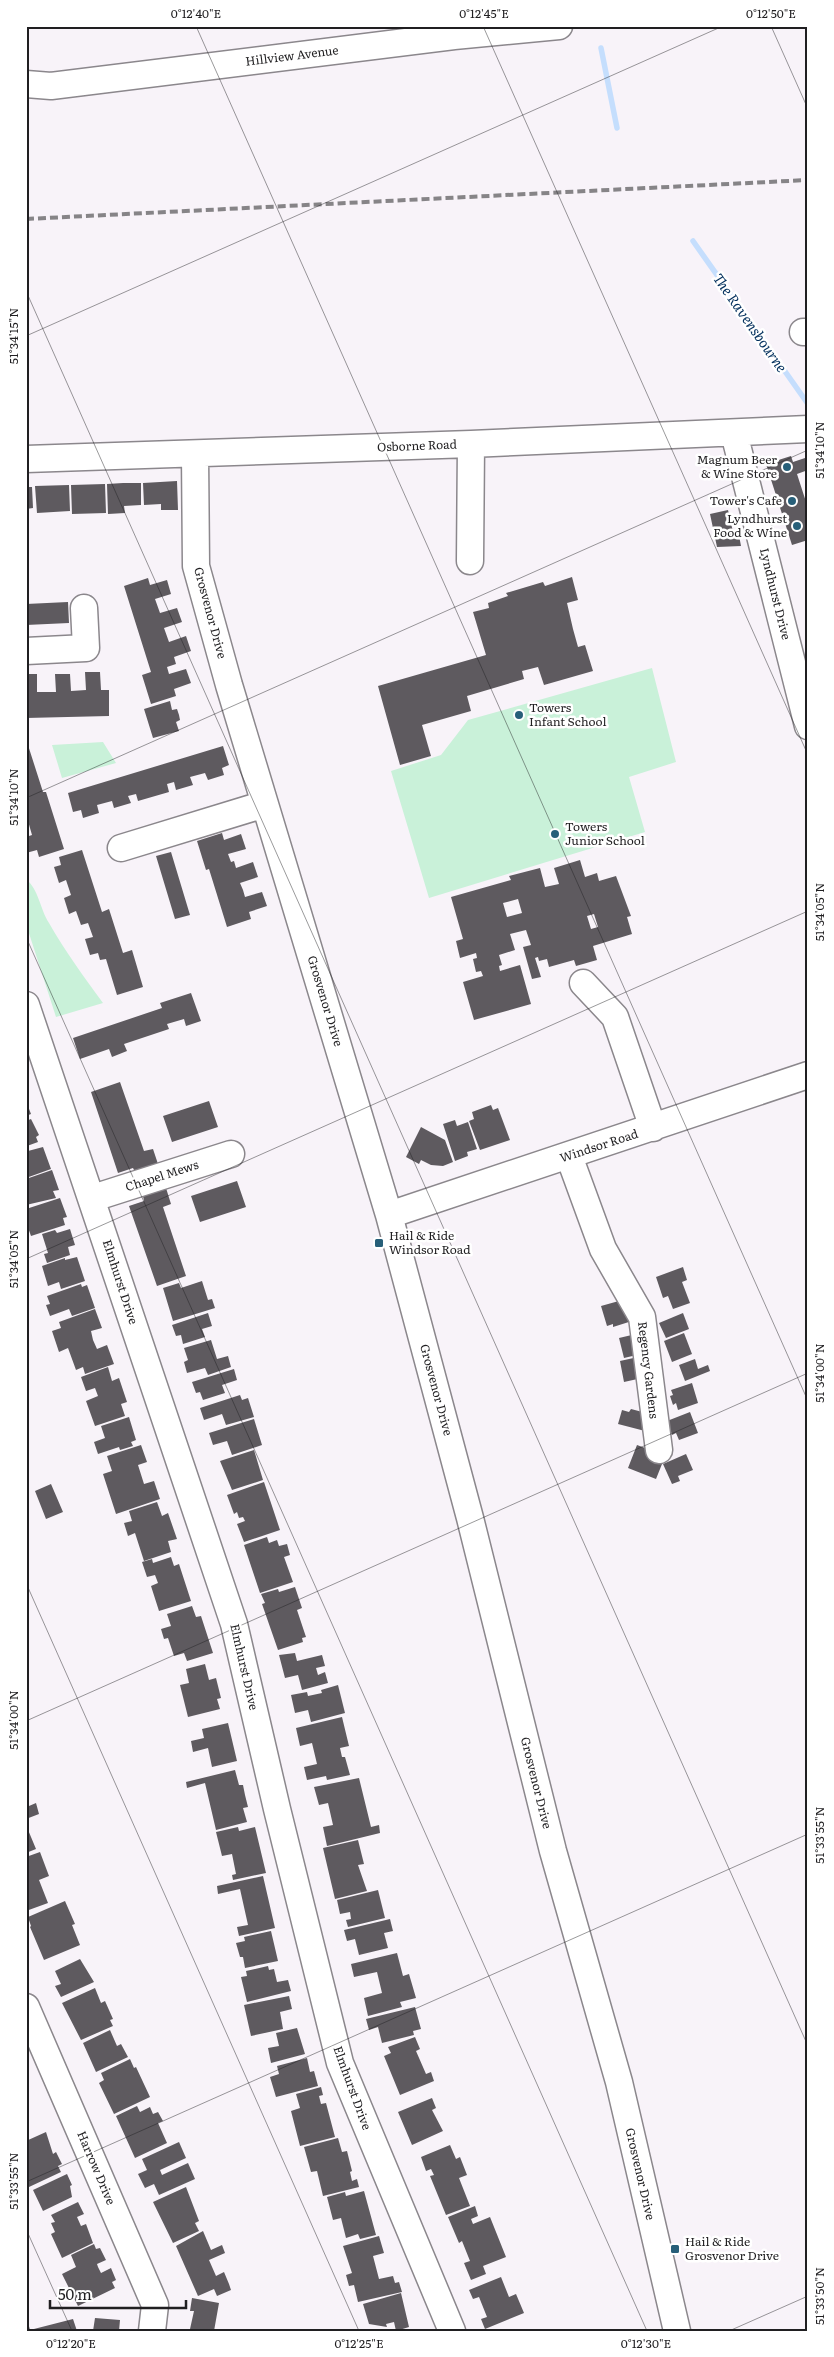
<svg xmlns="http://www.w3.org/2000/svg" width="834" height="2357" font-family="Literata,serif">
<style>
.green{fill:#c9f1d9}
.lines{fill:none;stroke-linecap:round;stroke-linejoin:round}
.stream{stroke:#c5defd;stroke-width:5.5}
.building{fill:#5e5a5f;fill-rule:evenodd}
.minor-casing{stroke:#8b878c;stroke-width:29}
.minor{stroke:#fff;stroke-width:26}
.rail{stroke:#868487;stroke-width:4;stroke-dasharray:8 4;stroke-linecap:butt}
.ticks{fill:none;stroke:#201f21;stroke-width:1;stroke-opacity:0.45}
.poi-dot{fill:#275f79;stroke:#fff;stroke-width:2}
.labels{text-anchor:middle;stroke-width:5;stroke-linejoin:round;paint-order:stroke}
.street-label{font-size:12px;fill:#201f21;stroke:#fff}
.poi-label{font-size:12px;fill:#201f21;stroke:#fff;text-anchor:start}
.water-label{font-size:14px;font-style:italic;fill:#022f5c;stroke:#fff}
.neatline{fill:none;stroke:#201f21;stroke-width:2}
.ticks-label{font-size:12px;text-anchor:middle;fill:#201f21}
</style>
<rect width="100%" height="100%" fill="#f8f3f9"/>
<!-- green -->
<path class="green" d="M652 668 676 762 629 777 645 832 429 898 391 771 441 755 468 720Z
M103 742 116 763 62 778 52 745Z
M26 879C39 890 40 909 49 923 65 951 84 977 103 1003L56 1017 26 924Z"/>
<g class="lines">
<!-- stream -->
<path class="stream" d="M601 48 617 128
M693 241 808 404"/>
</g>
<!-- building -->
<path class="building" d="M791 456 793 462 808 457V470L797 474 808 508V540L792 545 766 464Z
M177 481 178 510H161V504L144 505 143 483Z
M123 483H141V505L124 506 125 513 108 514 107 484Z
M105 484 106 513 72 514 71 485Z
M69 485 70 511 37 513 35 486Z
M26 487H32L33 508 26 509Z
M728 510 733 532 738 530 741 546 717 547 710 514Z
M572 577 578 600 567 603 573 629 578 647 585 645 593 671 544 685 538 667 522 671 524 679 467 696 471 711 422 725 431 756 400 765 378 686 486 655 473 612 489 608 488 603 508 596 506 593 543 582 545 586Z
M148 578 150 585 167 580 171 594 155 599 160 613 177 608 182 622 164 628 169 642 186 636 191 651 174 657 176 664 167 667 169 674 186 669 191 683 174 689 176 696 151 704 142 675 151 672 124 586Z
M68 602 69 623 26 625V604Z
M85 672H100L101 690H109V716L26 718V674H37V692H56L55 674H70L71 691 86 690Z
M170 701 172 710 177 709 179 715 180 720 176 722 179 731 153 738 144 709Z
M27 742 43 792H46L64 849 39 857 37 850 26 853V837L32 835 28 821H26Z
M223 746 229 765 222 768 224 775 208 780 205 773 190 777 193 785 176 790 174 782 167 784 169 792 138 801 136 794 128 796 131 803 114 808 112 801 97 805 99 813 83 818 81 810 73 812 68 793Z
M222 833 224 840 241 834 246 849 228 854 231 862 234 861 236 868 253 862 258 877 240 883 243 890 245 897 262 892 267 906 249 912 251 919 227 927 209 869 206 870 197 841Z
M82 850 102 912 109 909 123 953 132 950 143 987 117 995 106 959 100 960 98 953 90 955 85 939 93 937 88 923 81 925 76 911 69 914 64 898 71 895 66 880 59 883 54 867 61 865 59 857Z
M171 852 190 915 175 919 156 856Z
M580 860 585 877 597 873 599 881 616 876 631 916 627 917 632 934 593 946 597 960 576 966 574 960 549 967 547 959 539 961 538 957 535 958 541 977 532 979 523 947 531 945 526 930 510 934 515 950 499 955 502 965 499 966 500 971 520 965 531 1004 474 1020 463 982 483 976 481 971 476 972 473 959 477 958 476 953 460 958 456 941 463 939 451 897 511 880 509 876 540 868 545 887 559 884 554 868ZM518 899 522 913 507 917 503 903ZM594 914 598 927 591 929 587 916Z
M191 993 201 1021 186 1026 184 1019 167 1024 169 1029 124 1044 127 1051 112 1057 109 1049 80 1059 73 1038 162 1008 160 1003Z
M120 1082 144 1151 153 1149 158 1164 135 1172 133 1168 118 1173 91 1092Z
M26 1101 31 1114 26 1116Z
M209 1101 218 1127 172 1142 163 1116Z
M491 1105 493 1110 498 1108 510 1140 480 1150 469 1121 474 1119 472 1112Z
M31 1119 39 1135 36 1137 38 1142 27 1146 28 1151 43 1147 51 1169 26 1178V1121Z
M455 1120 457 1126 468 1122 477 1149 467 1152 468 1156 455 1161 443 1124Z
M421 1127 445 1140 453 1162 443 1166 431 1165 421 1160 419 1164 406 1157Z
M52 1170 59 1190 53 1191 56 1198 26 1205V1179Z
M237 1181 246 1207 200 1222 191 1196Z
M166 1188 171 1204 163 1207 186 1276 157 1286 129 1206 144 1201 143 1196Z
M60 1198 67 1217 63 1218 65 1225 31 1236 26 1222V1209Z
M70 1229 75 1245 68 1247 70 1255 47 1263 44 1254 48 1253 42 1234 55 1230 57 1233Z
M77 1257 85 1281 61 1289 59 1282 48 1286 42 1266 65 1258V1260Z
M683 1267 687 1280 682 1282 690 1303 673 1309 668 1296 663 1298 656 1277Z
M202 1281 208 1300 212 1299 215 1308 173 1321 163 1288 179 1283 181 1288Z
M81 1284 82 1287 87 1285 95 1308 72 1316 69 1309 50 1316 46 1305 50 1304 47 1296Z
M626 1299 632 1321 613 1327V1324L607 1326 601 1306Z
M95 1309 102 1328 91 1331 93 1340 97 1349 107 1345 114 1364 85 1374 83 1367 76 1370 68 1348 59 1352 52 1331 61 1328 59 1322Z
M208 1313 212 1326 202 1329 205 1337 183 1344 181 1335 176 1336 172 1325Z
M683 1313 689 1329 666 1338 659 1323Z
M684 1333 692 1354 672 1362 664 1341Z
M636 1334 641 1354 624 1358 619 1338Z
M211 1340 217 1359 228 1356 231 1367 208 1375 205 1368 187 1373 184 1362 188 1360 184 1348Z
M638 1357 642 1378 624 1382 620 1361Z
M695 1359 698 1369 708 1365 710 1371 685 1381 679 1365Z
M108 1367 112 1381 119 1378 127 1402 121 1404 125 1416 95 1426 86 1401 98 1396 95 1388 86 1391 81 1377Z
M234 1369 237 1380 222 1385 225 1393 203 1400 200 1392 196 1393 192 1382Z
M692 1383 698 1403 678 1410 676 1403 673 1405 670 1396 673 1395 671 1390Z
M240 1395 242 1400 248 1398 254 1417 226 1425 222 1414 204 1420 200 1408Z
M631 1409 650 1414 645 1431 618 1424 622 1410 629 1412Z
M690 1412 698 1433 679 1440 676 1433 672 1435 667 1421Z
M129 1417 136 1440 131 1442 133 1446 120 1450 119 1447 98 1454 94 1442 105 1438 101 1426Z
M254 1419 262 1445 232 1455 227 1441 213 1445 209 1433Z
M141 1445 147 1462 138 1465 144 1484 154 1481 160 1499 116 1514 103 1474 112 1471 107 1456Z
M637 1445 656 1452 664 1459 656 1479 628 1468Z
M254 1450 263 1480 232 1490 220 1461Z
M686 1454 693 1470 678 1476 680 1481 672 1484 663 1464Z
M264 1482 280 1530 244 1542 237 1524 245 1521 243 1517 239 1518 237 1512 234 1514 227 1495Z
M51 1484 63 1512 46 1519 35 1491Z
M157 1502 162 1516 168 1513 177 1539 168 1541 171 1552 144 1561 135 1533 128 1536 124 1523 132 1521 129 1511Z
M267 1537 269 1543 277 1540 279 1546 287 1544 290 1555 284 1557 293 1582 260 1593 244 1545Z
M171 1557 174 1566 179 1564 191 1601 159 1611 151 1586 158 1583 155 1575 147 1577 142 1562 152 1559 153 1563Z
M295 1587 302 1608 297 1610 306 1637 302 1638 303 1642 278 1650 262 1604 265 1603 261 1594 278 1589 279 1592Z
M192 1606 196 1617 201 1616 213 1653 187 1661 184 1653 174 1656 168 1638 164 1639 161 1629 171 1626 167 1614Z
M295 1653 297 1661 322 1655 325 1666 316 1668 318 1675 325 1672 328 1683 302 1690 298 1675 285 1678 279 1655Z
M205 1664 209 1680 216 1678 221 1698 217 1699 220 1709 188 1717 180 1685 189 1683 186 1669Z
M338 1685 345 1713 311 1722 308 1710 295 1713 291 1695 307 1692 308 1696 322 1693 321 1690Z
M342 1717 349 1746 340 1748 342 1757H345L350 1775 327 1780 326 1776 307 1780 304 1767 317 1764 312 1743 300 1746 296 1728Z
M228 1723 237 1761 212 1767 208 1748 193 1752 191 1741 204 1738 202 1729Z
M235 1770 239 1785H243L245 1795 248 1807 243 1808 247 1822 216 1830 205 1783 187 1788 186 1782Z
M359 1778 371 1827 379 1825 380 1833 327 1846 323 1827 333 1825 328 1803 319 1805 314 1787Z
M27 1800 29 1806 36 1803 39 1814 26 1819Z
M26 1825 36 1849 26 1853Z
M238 1827 239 1831 255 1827 266 1873 233 1880 232 1875 236 1874 232 1854 222 1856 216 1832Z
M358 1840 364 1864 358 1865 367 1891 335 1899 323 1848Z
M40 1852 49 1876 39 1880 48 1903 26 1911V1857Z
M263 1876 275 1928 239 1936 237 1927 248 1925 240 1889 218 1894 217 1886Z
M378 1890 385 1918 348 1927 346 1920 351 1919 350 1912 340 1914 337 1900Z
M65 1901 75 1924 72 1925 80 1945 44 1960 30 1927 31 1926 28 1917Z
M390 1919 393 1931 384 1933 388 1948 359 1955 355 1939 347 1941 344 1930Z
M271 1931 278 1961 245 1968 243 1957H240L236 1943 245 1941 244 1937Z
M397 1953 403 1976 409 1974 416 1998 400 2002 402 2007 368 2016 364 1998 382 1993 377 1972 354 1977 351 1964Z
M80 1959 94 1982 61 1997 55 1986 61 1984 55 1971Z
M268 1966 269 1970 274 1969 277 1982 288 1980 291 1991 247 2002 241 1977 247 1976 246 1971Z
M95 1988 101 2003 105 2001 113 2019 110 2020 113 2026 81 2040 62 2003Z
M289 1996 292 2009 280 2012 283 2029 251 2036 244 2005Z
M415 2007 421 2029 413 2031 414 2035 382 2043 378 2027 369 2030 366 2019Z
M297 2028 305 2054 271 2063 268 2048 279 2046 276 2033Z
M110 2030 117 2046 121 2044 128 2057 96 2072 83 2043Z
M415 2037 420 2049 416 2051 426 2074 431 2072 434 2081 400 2095 384 2056 391 2053 388 2047Z
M307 2058 310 2072 314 2071 318 2086 276 2097 270 2077 279 2074 277 2066Z
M130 2059 134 2068 136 2067 150 2097 114 2114 99 2083 104 2080 101 2073Z
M321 2087 323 2095 319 2096 321 2104 326 2103 335 2137 300 2146 291 2111 300 2108 296 2094Z
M432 2098 436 2108 432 2110 443 2131 412 2145 398 2112Z
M137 2106 140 2112 150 2107 153 2114 158 2112 163 2121 158 2123 167 2143 135 2158 116 2116Z
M46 2132 53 2154 56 2152 62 2164 58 2166 61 2172 29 2187 26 2182V2141Z
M338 2138 342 2152 347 2151 352 2171 350 2172 352 2181 357 2179 359 2187 323 2196 317 2171 311 2172 304 2147Z
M179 2142 186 2158 160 2170 162 2175 188 2163 195 2179 159 2195 154 2184 145 2188 138 2174 147 2170 142 2159Z
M450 2145 456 2159 460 2157 467 2175 459 2178 470 2206 446 2215 430 2176 434 2175 431 2169 426 2171 421 2157Z
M67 2174 72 2185 70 2186 72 2197 43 2211 33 2190Z
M186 2187 199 2221 195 2223 199 2231 173 2243 153 2202Z
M364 2191 376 2235 360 2239 358 2234 346 2238 341 2218 333 2220 327 2197 345 2192 346 2196Z
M78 2202 84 2214 77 2217 81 2226 86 2224 93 2243 62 2258 51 2234 55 2232 51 2223 55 2222 51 2215Z
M475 2206 478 2216 471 2219 473 2224 490 2217 506 2257 483 2266 486 2274 471 2280 464 2263 470 2261 462 2241 459 2243 448 2217Z
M203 2231 211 2250 222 2245 225 2253 209 2260 216 2276 224 2272 229 2284 231 2290 217 2296 214 2289 198 2296 176 2246Z
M379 2236 384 2253 373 2256 379 2279 393 2276 395 2283 399 2282 402 2292 358 2302 354 2285 349 2286 346 2275 352 2273 343 2246Z
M94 2244 96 2249 100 2248 106 2260 97 2264 98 2267 101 2273 111 2268 116 2280 112 2282 115 2288 78 2306 62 2274 76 2267 71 2255Z
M501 2277 509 2297 516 2294 524 2313 485 2329 481 2319 487 2317 479 2297 473 2299 469 2290Z
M401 2293 409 2327 396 2331 394 2322 386 2324 387 2327 369 2324 363 2304Z
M192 2298 219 2303 214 2331 190 2329 194 2311H190Z
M95 2318 120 2320 119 2331H93Z
M27 2319 30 2330 73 2319 77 2331H26Z"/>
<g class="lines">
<!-- minor casing -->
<g class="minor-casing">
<path id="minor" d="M26 84 51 86 454 36 559 26
M803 332H808
M734 433 808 726
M195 454 196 566 229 685 389 1215 470 1518 553 1851 619 2082 677 2331
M26 459 471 444 808 429
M470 561 471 444
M26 651 86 648 84 608
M121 848 265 804
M583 983 615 1017 653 1128
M26 1005 234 1624 277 1809 340 2063 452 2331
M569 1156 603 1249 642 1317 659 1450
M93 1198 231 1154
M389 1215 808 1075
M26 2007 155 2305 152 2331"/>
</g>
<!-- minor -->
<use href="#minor" class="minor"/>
<!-- rail -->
<path class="rail" d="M26 219 808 180"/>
</g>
<!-- ticks -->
<path class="ticks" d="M196 26 808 1401M483 26 808 755M771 26 808 109M26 291 808 2046M26 336 723 26M26 798 808 450M26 937 647 2331M26 1259 808 911M26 1583 359 2331M26 1721 808 1373M26 2182 808 1834M26 2229 72 2331M729 2331 808 2296"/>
<!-- markers -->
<g class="poi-dot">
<circle cx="787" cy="467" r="5"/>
<circle cx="792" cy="501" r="5"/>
<circle cx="797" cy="526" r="5"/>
<circle cx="519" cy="715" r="5"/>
<circle cx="555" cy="834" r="5"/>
<rect x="374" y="1238" width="10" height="10" rx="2.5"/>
<rect x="670" y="2244" width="10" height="10" rx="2.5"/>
</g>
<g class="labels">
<!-- street labels -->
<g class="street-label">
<text transform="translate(292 56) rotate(-7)" y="4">Hillview Avenue</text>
<text transform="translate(417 446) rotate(-2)" y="4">Osborne Road</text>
<text transform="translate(775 594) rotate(76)" y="4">Lyndhurst Drive</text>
<text transform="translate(210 613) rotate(75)" y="4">Grosvenor Drive</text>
<text transform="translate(325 1001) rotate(73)" y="4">Grosvenor Drive</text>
<text transform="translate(599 1146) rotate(-18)" y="4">Windsor Road</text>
<text transform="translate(162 1176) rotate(-18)" y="4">Chapel Mews</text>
<text transform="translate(120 1282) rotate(72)" y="4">Elmhurst Drive</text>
<text transform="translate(648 1370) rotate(83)" y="4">Regency Gardens</text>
<text transform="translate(436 1390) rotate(75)" y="4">Grosvenor Drive</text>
<text transform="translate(244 1667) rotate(77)" y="4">Elmhurst Drive</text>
<text transform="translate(536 1783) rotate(76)" y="4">Grosvenor Drive</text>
<text transform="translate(352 2088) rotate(70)" y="4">Elmhurst Drive</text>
<text transform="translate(96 2168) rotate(67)" y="4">Harrow Drive</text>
<text transform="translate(640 2174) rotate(77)" y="4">Grosvenor Drive</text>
</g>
<!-- poi labels -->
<g class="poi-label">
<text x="777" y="464" text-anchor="end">Magnum Beer<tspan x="777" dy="14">&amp; Wine Store</tspan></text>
<text x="782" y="505" text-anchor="end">Tower's Cafe</text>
<text x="787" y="523" text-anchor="end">Lyndhurst<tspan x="787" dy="14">Food &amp; Wine</tspan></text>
<text x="529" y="712">Towers<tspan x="529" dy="14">Infant School</tspan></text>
<text x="565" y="831">Towers<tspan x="565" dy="14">Junior School</tspan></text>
<text x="389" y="1240">Hail &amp; Ride<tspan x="389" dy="14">Windsor Road</tspan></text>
<text x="685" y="2246">Hail &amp; Ride<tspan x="685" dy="14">Grosvenor Drive</tspan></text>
</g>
<!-- water labels -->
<g class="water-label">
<text transform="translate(750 323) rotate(55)" y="5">The Ravensbourne</text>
</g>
</g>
<!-- border -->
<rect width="834" height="2357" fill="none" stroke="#ffffff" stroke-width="55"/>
<!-- scale -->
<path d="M50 2300v8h136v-8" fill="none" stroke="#201f21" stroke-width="2.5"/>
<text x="58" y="2300" font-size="15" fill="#201f21" stroke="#ffffff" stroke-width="4" paint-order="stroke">50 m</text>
<rect x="28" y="28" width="778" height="2302" class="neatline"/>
<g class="ticks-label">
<text x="196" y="18">0°12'40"E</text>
<text x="484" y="18">0°12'45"E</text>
<text x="771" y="18">0°12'50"E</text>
<text transform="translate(14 336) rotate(-90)" y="4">51°34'15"N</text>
<text transform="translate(820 450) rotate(-90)" y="4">51°34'10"N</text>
<text transform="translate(14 797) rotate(-90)" y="4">51°34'10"N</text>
<text transform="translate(820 912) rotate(-90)" y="4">51°34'05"N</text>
<text transform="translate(14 1259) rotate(-90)" y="4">51°34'05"N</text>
<text transform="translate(820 1373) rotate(-90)" y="4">51°34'00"N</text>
<text transform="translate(14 1720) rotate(-90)" y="4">51°34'00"N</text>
<text transform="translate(820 1835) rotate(-90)" y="4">51°33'55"N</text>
<text transform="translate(14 2181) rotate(-90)" y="4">51°33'55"N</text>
<text transform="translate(820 2296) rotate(-90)" y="4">51°33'50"N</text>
<text x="71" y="2348">0°12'20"E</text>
<text x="359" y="2348">0°12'25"E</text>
<text x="646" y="2348">0°12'30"E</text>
</g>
</svg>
